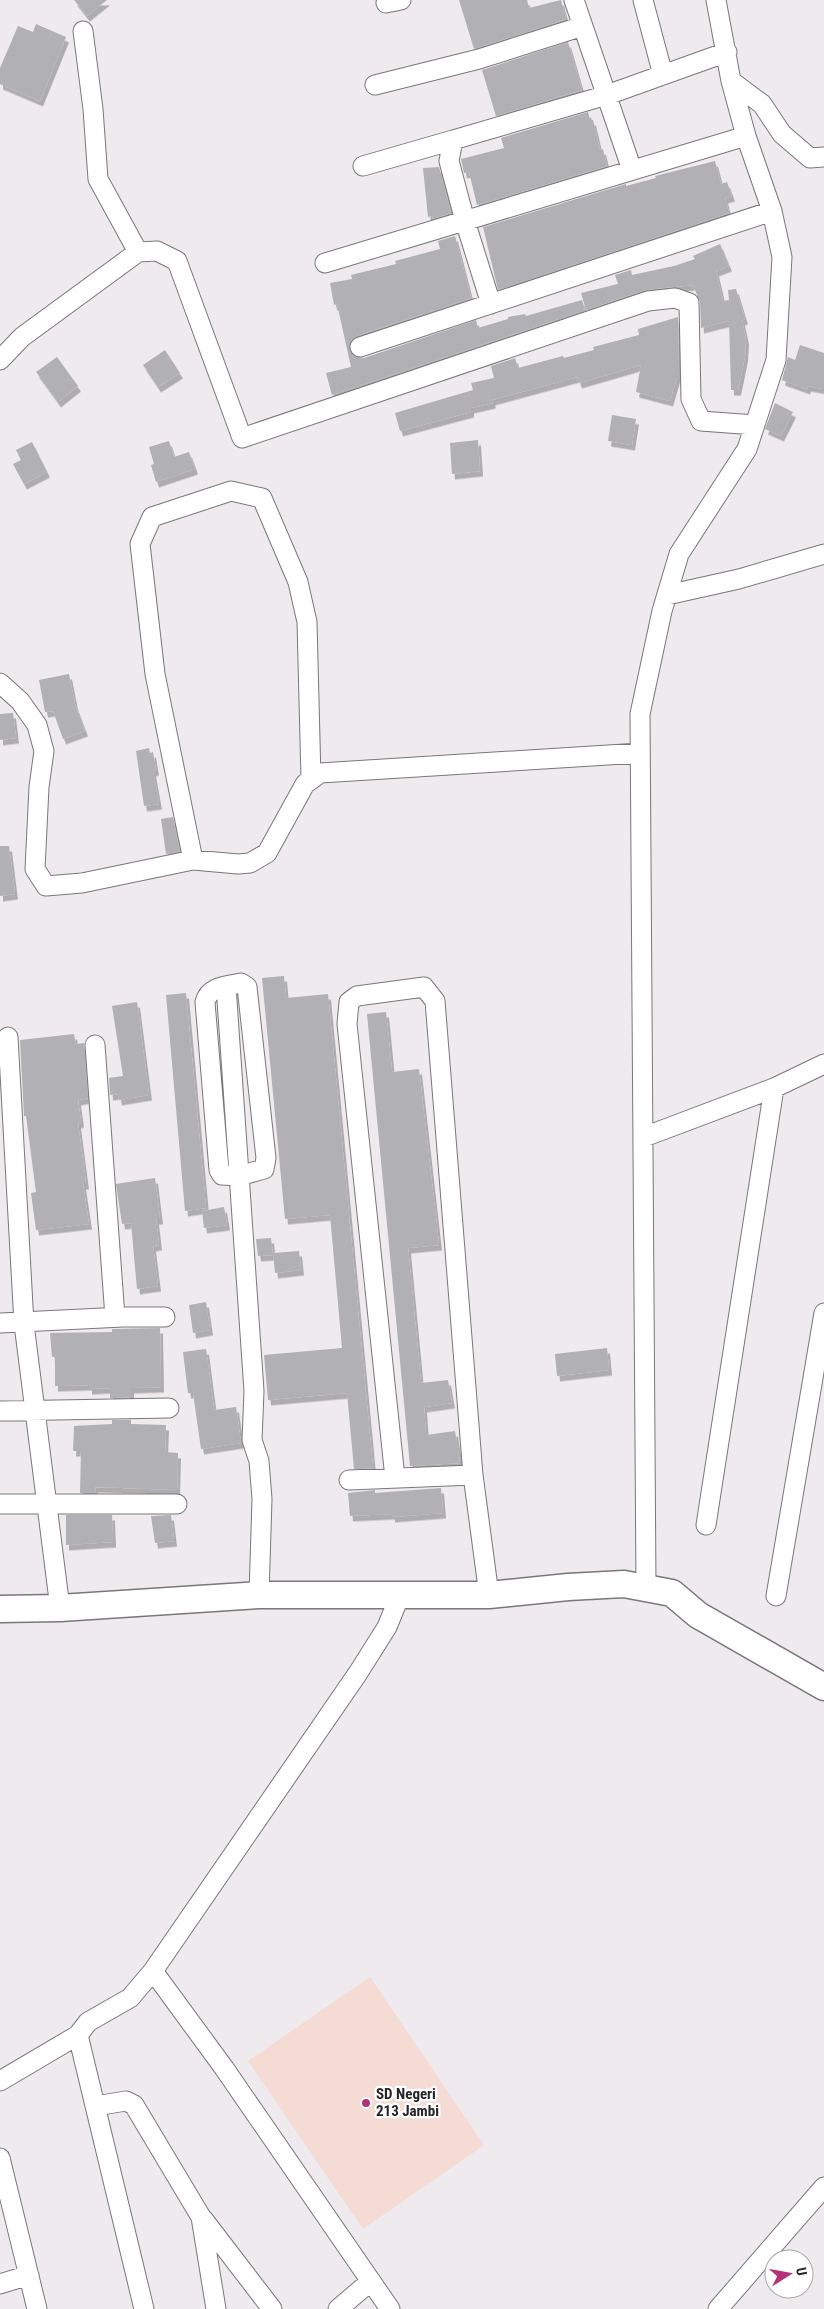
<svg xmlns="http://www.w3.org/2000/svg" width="824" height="2309" font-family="'Roboto Condensed',sans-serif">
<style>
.education{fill:#f4dbd3}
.building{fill:#b0b0b5;filter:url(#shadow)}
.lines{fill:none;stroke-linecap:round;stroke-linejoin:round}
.street-casing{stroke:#7a7679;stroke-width:21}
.secondary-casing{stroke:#7a7679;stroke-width:29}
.street{stroke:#fff;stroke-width:19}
.secondary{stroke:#fff;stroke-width:26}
.poi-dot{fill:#b53076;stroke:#fff;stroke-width:2}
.labels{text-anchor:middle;stroke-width:4.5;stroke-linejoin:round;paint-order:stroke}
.poi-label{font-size:15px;font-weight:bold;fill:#262426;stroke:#fff;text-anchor:start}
</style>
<defs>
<filter id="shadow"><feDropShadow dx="3" dy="5.5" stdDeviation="0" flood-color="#0004"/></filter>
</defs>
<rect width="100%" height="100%" fill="#eeeaee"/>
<!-- education -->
<path class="education" d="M370 1977 484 2145 363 2229 248 2061Z"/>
<!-- building -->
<path class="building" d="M74 0H107L87 16Z
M459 0H527L529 8 561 0 566 19 474 49Z
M36 24 66 37 40 101 0 84V68L18 26 33 32Z
M568 42 582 90 496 116 482 70Z
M588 112 590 120H593L600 150 603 149 607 166 477 205 469 172 464 173 461 159 504 148 501 138Z
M715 161 721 184 727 182 732 196 725 198 729 213 498 290 483 227 626 184V186L656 178 655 176Z
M439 167 451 213 433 219 432 216 428 217 423 168Z
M455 236 471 298 356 336 349 345 353 356 364 358 476 320 478 328 508 319V317L525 314 526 316 582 300 585 310 332 395 326 373 351 367 337 304 334 305 330 283 352 279 351 275 396 264 395 261 440 249 438 241Z
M720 244 729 266 716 271 723 301 729 300 728 290 736 289 745 319 742 320 746 339 745 356 738 390H731L729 321 701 328 700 302 693 285 645 290 586 310 581 293 618 284 615 275 631 270 632 275 674 266 695 259 693 256Z
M678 317 679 377H677L670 401 636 392 641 365 579 383 577 377 492 400 493 403 471 408V412L400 431 395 413 473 390 471 383 494 378 491 366 515 358 518 368 563 356 564 358 594 350 593 347 639 335 638 329Z
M800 345 824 353V389L808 386 807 389 782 380 788 357 795 360Z
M165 350 180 373 158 387 143 365Z
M57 357 78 386 58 402 36 372Z
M775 403 793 412 781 436 765 429Z
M612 415 636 419 632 445 608 441Z
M478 440 480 471 452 474 450 443Z
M169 441 174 457 189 452 195 469 156 482 151 465 154 464 149 447Z
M32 442 47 472 24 484 13 464 21 460 16 450Z
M69 674 75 704 85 731 63 739 53 711 45 712 39 680Z
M13 713 16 738 0 740V714Z
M149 748 150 753 153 752 156 770 153 771 159 804 144 806 136 751Z
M173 817 180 851 166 854 161 819Z
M0 846H9L15 894 0 896Z
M284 976 286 998 328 994 373 1468 354 1469 347 1393 268 1400 264 1355 342 1348 330 1215 285 1219 262 978Z
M186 993 206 1208 185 1211 166 995Z
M137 1002 149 1095 119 1100 118 1094 110 1095 109 1078 123 1076 112 1006Z
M386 1012 392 1072 419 1069 439 1245 408 1248 421 1383 448 1380 452 1403 424 1407 426 1435 455 1431 460 1463 410 1466 367 1014Z
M74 1034 76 1044 84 1043 88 1098 78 1100 81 1122 78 1123 86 1184H83L89 1224 36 1230 31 1193 36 1192 26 1116H24L20 1040Z
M155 1178 160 1219H156L159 1245 153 1246 158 1286 137 1289 131 1223 122 1224 116 1184Z
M224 1207 227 1225 204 1228 202 1211Z
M271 1238 273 1255 258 1256 256 1239Z
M299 1251 301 1270 275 1273 273 1253Z
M206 1302 210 1330 193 1333 189 1305Z
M160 1328 161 1387 131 1388V1397L110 1398V1388L89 1389V1385L55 1386V1357H52L50 1333 112 1332V1329Z
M607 1348 609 1370 557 1376 555 1354Z
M206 1349 214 1410 236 1407 241 1443 201 1449 193 1393H188L183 1352Z
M112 1420H131V1424L166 1425 165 1452 178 1453 177 1490 95 1487 96 1493H80L81 1451H73L74 1426 112 1424Z
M441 1488 443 1513 392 1517V1514L350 1516 348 1493 375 1490V1493Z
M66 1515H112L113 1542 66 1545Z
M171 1515 174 1541 155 1543 151 1516Z"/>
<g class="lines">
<!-- street casing -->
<g class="street-casing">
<path id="street" d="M574 0 632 170
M643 0 663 75
M716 0 731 81 762 104 782 134 810 158 824 157
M386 3 401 0
M83 31 93 109 98 179 138 252
M375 85 479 59 583 26
M363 166 453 140
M325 263 746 136
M491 304 465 221 449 161 453 140 607 95 727 52
M360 347 772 211
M0 360 22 337 138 252 157 251 177 261 242 438 648 301 675 298 689 303 691 399 701 421 755 425
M667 595 739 579 824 554
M0 683 20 701 37 725 44 751 39 787 35 869 46 886 82 883 193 860 238 864 250 863 267 853 305 784 320 773 640 753
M193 860 155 674 140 544 152 517 231 491 262 498 298 582 307 622 311 779
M241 983 247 987 266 1158 264 1169 239 1176 222 1175 219 1170 205 1002C209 986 227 986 241 983Z
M226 986 254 1391 252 1440 259 1461 262 1499 259 1595
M8 1037 24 1324 60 1608
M95 1045 115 1317
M644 1137 774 1088 824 1064
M0 1323 123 1317H165
M0 1411 169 1408
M395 1478 347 1024 349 1002 357 996 424 987 435 1001 473 1475 489 1595
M349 1480 473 1475
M0 1504H177
M706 1525 774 1088
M646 1587 640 714 662 611 679 554 747 449 776 360 782 257 772 211 746 136 731 81
M776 1596 824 1313
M153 1971 224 2068 390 2309
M78 2035 144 2309
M0 2081 78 2035 88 2022 130 1998 153 1971 358 1673 387 1627 400 1595
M95 2106 126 2101 134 2105 201 2217 216 2309
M0 2158 37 2309
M203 2219 272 2309
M0 2284 29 2275
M338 2309 371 2281
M718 2309 824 2187"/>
</g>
<!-- secondary casing -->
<g class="secondary-casing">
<path id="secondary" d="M0 1609 60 1608 259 1595H489L568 1587 624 1584 672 1593 698 1615 824 1687"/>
</g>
<!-- street -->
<use href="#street" class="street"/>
<!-- secondary -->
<use href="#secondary" class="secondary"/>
</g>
<!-- markers -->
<circle class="poi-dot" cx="366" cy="2103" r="5"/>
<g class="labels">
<!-- poi labels -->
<g class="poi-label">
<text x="376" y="2099">SD Negeri<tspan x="376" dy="17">213 Jambi</tspan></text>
</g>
</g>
<!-- north arrow -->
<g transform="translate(789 2274) rotate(79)"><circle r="24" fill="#ffffff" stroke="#a8a7a8"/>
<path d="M0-4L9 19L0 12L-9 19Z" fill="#b53076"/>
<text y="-8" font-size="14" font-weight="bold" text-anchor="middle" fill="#262426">U</text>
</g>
</svg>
